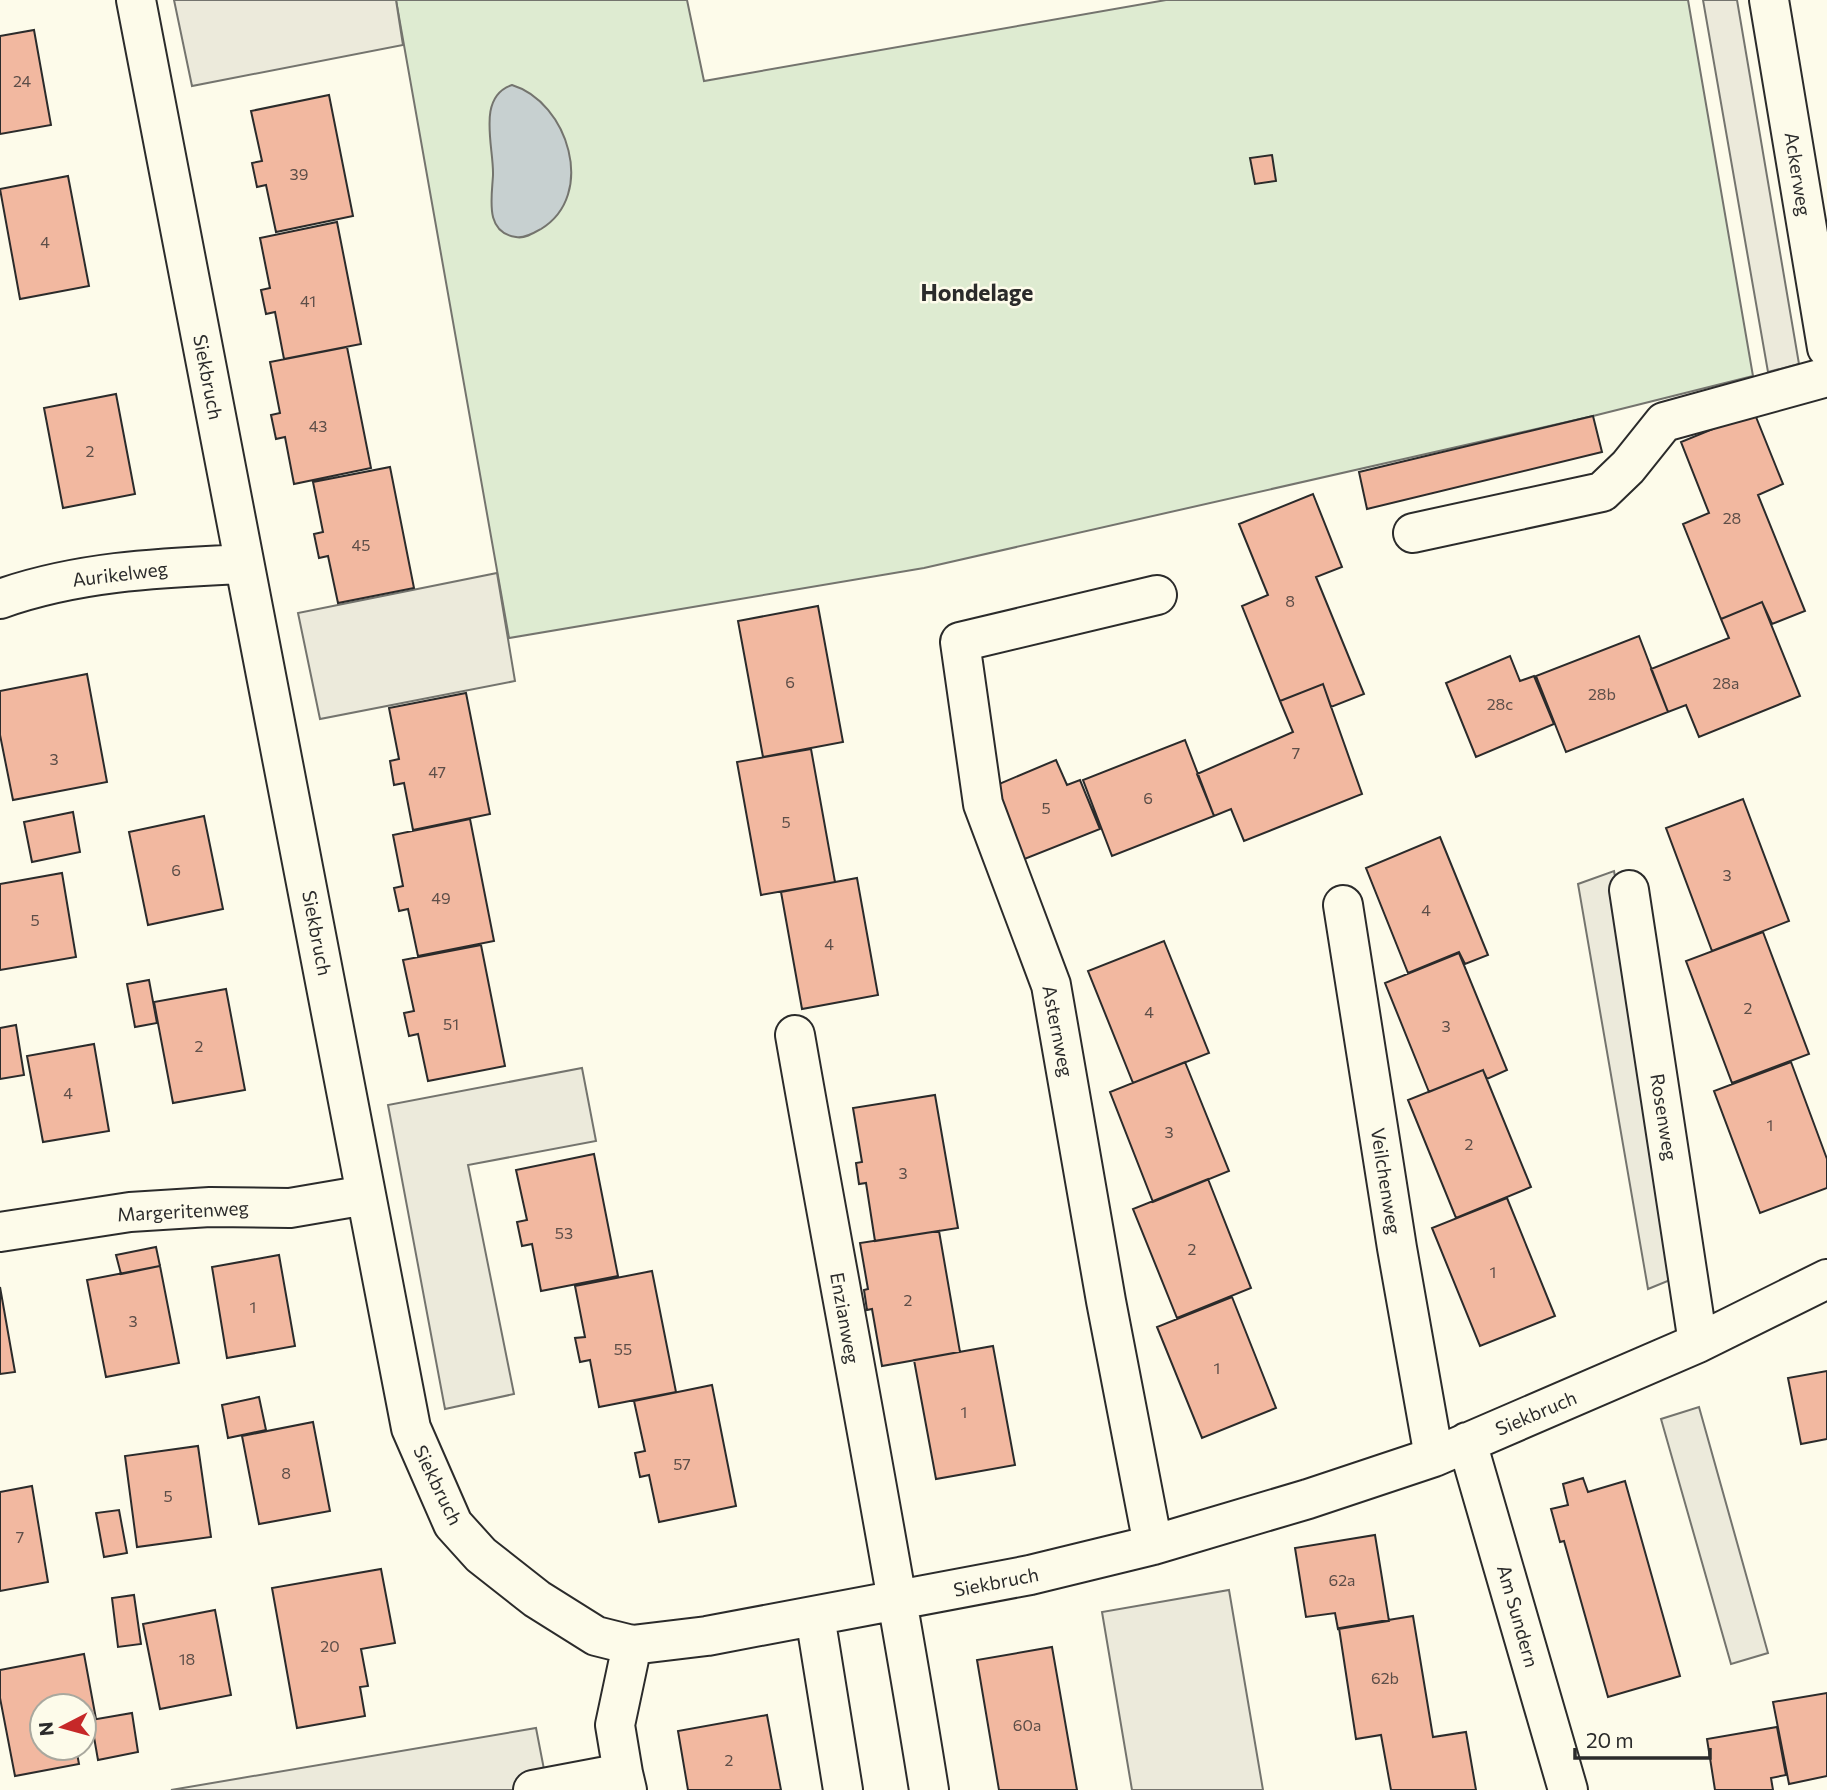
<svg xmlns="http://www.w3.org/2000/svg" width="1827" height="1790" font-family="Commissioner,sans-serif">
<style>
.green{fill:#deebd1;stroke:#74746e;stroke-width:2}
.parking{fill:#eceadb;stroke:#74746e;stroke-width:2}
.water{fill:#c7d0d0;stroke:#74746e;stroke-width:2}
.building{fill:#f2b8a0;stroke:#2b2b2b;stroke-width:2}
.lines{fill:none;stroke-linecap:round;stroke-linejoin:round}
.minor-casing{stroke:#2b2b2b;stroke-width:42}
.minor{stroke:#fdfbea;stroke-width:38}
.labels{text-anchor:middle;stroke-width:5;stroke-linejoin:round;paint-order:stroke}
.number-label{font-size:16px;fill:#5d4e48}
.street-label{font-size:19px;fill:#2b2b2b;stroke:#fdfbea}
.quarter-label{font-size:23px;font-weight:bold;fill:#2b2b2b;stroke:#fdfbea}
</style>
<rect width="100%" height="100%" fill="#fdfbea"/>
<!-- green -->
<path class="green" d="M396 0H687L704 81 1166 0H1688L1753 376 1593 416 924 568 509 638Z"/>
<!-- parking -->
<path class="parking" d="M174 0H396L403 45 192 86Z
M1703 0H1737L1799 364 1768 372Z
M497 573 515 681 320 719 298 613Z
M1614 871 1685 1274 1648 1289 1578 884Z
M582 1068 596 1141 468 1165 514 1394 445 1409 388 1105Z
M1699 1407 1768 1653 1731 1664 1661 1419Z
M1229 1590 1263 1790H1132L1102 1612Z
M536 1728 548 1790H171Z"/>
<!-- water -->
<path class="water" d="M512 85C568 102 597 195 541 229 534 233 524 239 516 237 484 233 492 197 493 175 494 147 476 97 512 85Z"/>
<!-- building -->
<path class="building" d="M34 30 51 125 0 134V36Z
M329 95 353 216 276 232 266 185 257 187 252 163 262 161 251 111Z
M1272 155 1276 181 1255 184 1250 158Z
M68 176 89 286 20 299 0 189Z
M337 222 361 344 284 359 275 312 266 314 261 290 270 288 260 238Z
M347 347 371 468 294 484 285 437 276 439 271 415 280 413 270 362Z
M116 394 135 494 63 508 44 408Z
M1754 412 1783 484 1758 495 1805 611 1772 624 1762 602 1721 619 1683 524 1709 513 1681 442Z
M1593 416 1602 452 1367 509 1359 472Z
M390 467 414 588 338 603 328 556 319 558 314 534 323 532 313 482Z
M1313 494 1342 567 1316 577 1364 694 1331 707 1323 684 1280 701 1242 606 1268 595 1239 524Z
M1762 602 1800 696 1699 737 1686 705 1668 712 1651 669 1729 638 1721 619Z
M818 606 843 742 763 757 738 621Z
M1639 636 1668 712 1566 752 1536 676Z
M1510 656 1520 681 1534 676 1554 724 1476 757 1446 683Z
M87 674 107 782 13 800 0 735V691Z
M1323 684 1362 794 1244 841 1231 809 1214 816 1197 774 1293 732 1280 701Z
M466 693 490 814 413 830 404 783 394 785 390 761 399 759 389 708Z
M1185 740 1214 816 1112 856 1083 780Z
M811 749 835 882 761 895 737 762Z
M1056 760 1067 785 1080 780 1100 829 1022 860 992 787Z
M1743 799 1789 921 1712 951 1666 828Z
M73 812 80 852 32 862 24 822Z
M204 816 223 909 148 925 129 832Z
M470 819 494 941 418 956 408 909 399 911 394 888 403 886 393 835Z
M1440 837 1488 955 1465 964 1459 952 1408 973 1366 868Z
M62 873 76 957 0 970V884Z
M857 878 878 995 802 1009 781 892Z
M1763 932 1809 1054 1732 1083 1686 961Z
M1164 941 1209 1053 1133 1083 1088 971Z
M481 945 505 1066 428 1081 418 1034 409 1036 404 1013 414 1011 403 960Z
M1459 953 1507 1070 1487 1079 1483 1070 1429 1092 1385 983Z
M149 980 157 1023 135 1027 127 984Z
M226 989 245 1090 173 1103 154 1002Z
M16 1025 24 1075 0 1079V1028Z
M94 1044 109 1131 43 1142 27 1056Z
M1185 1062 1229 1171 1153 1202 1110 1092Z
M1791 1062 1827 1159V1188L1760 1213 1714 1091Z
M1483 1070 1531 1187 1456 1218 1408 1100Z
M935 1095 958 1228 875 1241 866 1183 859 1184 856 1163 862 1162 853 1108Z
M594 1154 618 1276 541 1291 532 1244 522 1246 517 1222 527 1220 516 1170Z
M1208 1179 1251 1288 1177 1318 1133 1209Z
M1507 1198 1555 1316 1480 1346 1432 1228Z
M939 1231 960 1352 882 1366 872 1309 867 1310 864 1290 868 1289 860 1243Z
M156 1247 160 1266 121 1274 116 1255Z
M279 1255 295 1346 227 1358 212 1267Z
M160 1266 179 1363 106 1377 87 1280Z
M652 1271 676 1392 599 1407 590 1360 580 1362 575 1338 585 1337 575 1286Z
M0 1287 15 1372 0 1374Z
M1232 1297 1276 1408 1202 1438 1157 1327Z
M993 1346 1015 1465 936 1479 914 1360Z
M1827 1371V1439L1801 1444 1788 1378Z
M712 1385 736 1506 659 1522 649 1475 640 1477 635 1453 645 1451 634 1401Z
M259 1397 266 1430 228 1438 222 1405Z
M313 1422 330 1511 259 1524 242 1436Z
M198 1446 211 1537 137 1547 125 1456Z
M1583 1478 1588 1492 1625 1481 1680 1676 1608 1697 1564 1541 1560 1542 1551 1509 1568 1505 1563 1484Z
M32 1486 48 1582 0 1591V1492Z
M119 1510 127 1553 104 1557 96 1513Z
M1375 1535 1389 1621 1338 1629 1335 1613 1306 1617 1295 1548Z
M381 1569 395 1643 361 1649 368 1686 360 1687 365 1716 297 1728 272 1588Z
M134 1595 141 1644 118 1647 112 1598Z
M215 1610 231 1695 160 1709 143 1624Z
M1413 1616 1433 1737 1466 1732 1476 1790H1391L1381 1735 1356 1739 1339 1628Z
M1052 1647 1077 1790H999L977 1660Z
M84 1654 96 1719 84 1721V1706H42V1748H76L79 1764 15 1776 0 1698V1670Z
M1827 1693V1776L1789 1784 1773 1702Z
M132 1713 138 1752 98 1760 91 1720Z
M767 1715 781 1790H688L678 1731Z
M1777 1727 1786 1775 1771 1778 1773 1790H1715L1707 1739Z"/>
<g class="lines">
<!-- minor casing -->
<g class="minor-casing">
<path id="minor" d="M136 0 411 1428 453 1524 481 1555 537 1599 596 1636 632 1645 707 1636 1030 1575 1153 1545 1308 1499 1434 1457 1698 1343 1827 1279
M1769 0 1827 348
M1413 533 1602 492 1628 467 1664 422 1827 377
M0 599C79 571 160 568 244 564
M1629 890 1698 1343
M1343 905 1397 1248 1434 1457
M795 1035C839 1287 889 1538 929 1790
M0 1232 130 1212 210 1207 290 1208 366 1195
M1467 1442 1568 1790
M1153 1545 1106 1301 1051 985 983 804 960 642 1157 595
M815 1616 843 1790
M623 1773 615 1725 632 1645
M533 1790 623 1773 627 1790"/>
</g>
<!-- minor -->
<use href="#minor" class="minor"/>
</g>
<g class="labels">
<!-- number labels -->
<g class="number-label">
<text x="22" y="87">24</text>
<text x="299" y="180">39</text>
<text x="45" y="248">4</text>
<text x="308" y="307">41</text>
<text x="318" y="432">43</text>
<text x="90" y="457">2</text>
<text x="1732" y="524">28</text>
<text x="361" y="551">45</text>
<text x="1290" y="607">8</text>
<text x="790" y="688">6</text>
<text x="1726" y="689">28a</text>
<text x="1602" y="700">28b</text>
<text x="1500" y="710">28c</text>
<text x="1296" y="759">7</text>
<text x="54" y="765">3</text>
<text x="437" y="778">47</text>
<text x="1148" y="804">6</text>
<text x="1046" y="814">5</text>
<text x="786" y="828">5</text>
<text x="176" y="876">6</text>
<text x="1727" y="881">3</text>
<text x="441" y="904">49</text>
<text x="1426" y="916">4</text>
<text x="35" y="926">5</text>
<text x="829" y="950">4</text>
<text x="1748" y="1014">2</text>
<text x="1149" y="1018">4</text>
<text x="451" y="1030">51</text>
<text x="1446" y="1032">3</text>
<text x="199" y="1052">2</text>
<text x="68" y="1099">4</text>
<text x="1770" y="1131">1</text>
<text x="1169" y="1138">3</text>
<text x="1469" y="1150">2</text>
<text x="903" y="1179">3</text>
<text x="564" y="1239">53</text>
<text x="1192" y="1255">2</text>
<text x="1493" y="1278">1</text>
<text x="908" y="1306">2</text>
<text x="253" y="1313">1</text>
<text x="133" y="1327">3</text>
<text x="623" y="1355">55</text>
<text x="1217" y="1374">1</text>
<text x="964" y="1418">1</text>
<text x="682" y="1470">57</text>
<text x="286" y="1479">8</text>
<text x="168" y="1502">5</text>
<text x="20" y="1543">7</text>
<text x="1342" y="1586">62a</text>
<text x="330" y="1652">20</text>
<text x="187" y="1665">18</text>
<text x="1385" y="1684">62b</text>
<text x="1027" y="1731">60a</text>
<text x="729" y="1766">2</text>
</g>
<!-- street labels -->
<g class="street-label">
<text transform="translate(1798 174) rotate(81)" y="7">Ackerweg</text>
<text transform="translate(208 377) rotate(79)" y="7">Siekbruch</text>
<text transform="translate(120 574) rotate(-7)" y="7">Aurikelweg</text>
<text transform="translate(317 933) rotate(79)" y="7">Siekbruch</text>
<text transform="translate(1058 1031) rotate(79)" y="7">Asternweg</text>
<text transform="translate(1664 1117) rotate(81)" y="7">Rosenweg</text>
<text transform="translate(1386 1181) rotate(81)" y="7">Veilchenweg</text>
<text transform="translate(183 1211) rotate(-3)" y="7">Margeritenweg</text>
<text transform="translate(845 1318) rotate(80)" y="7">Enzianweg</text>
<text transform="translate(1536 1413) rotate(-23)" y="7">Siekbruch</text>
<text transform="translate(438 1485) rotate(64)" y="7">Siekbruch</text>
<text transform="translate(996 1582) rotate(-11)" y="7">Siekbruch</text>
<text transform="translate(1518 1616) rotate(74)" y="7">Am Sundern</text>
</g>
<!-- quarter labels -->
<g class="quarter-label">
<text x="977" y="301">Hondelage</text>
</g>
</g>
<!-- north arrow -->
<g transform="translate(63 1727) rotate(264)"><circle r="33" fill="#fdfbea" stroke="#a9a89e" stroke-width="2"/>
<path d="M0-5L12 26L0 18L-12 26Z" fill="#c62828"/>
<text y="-10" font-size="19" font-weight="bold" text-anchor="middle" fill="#2b2b2b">N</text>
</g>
<!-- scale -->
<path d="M1575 1748v10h135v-10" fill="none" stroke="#2b2b2b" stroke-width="3.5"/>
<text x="1586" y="1748" font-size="21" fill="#2b2b2b" stroke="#fdfbea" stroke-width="5" paint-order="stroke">20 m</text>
</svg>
